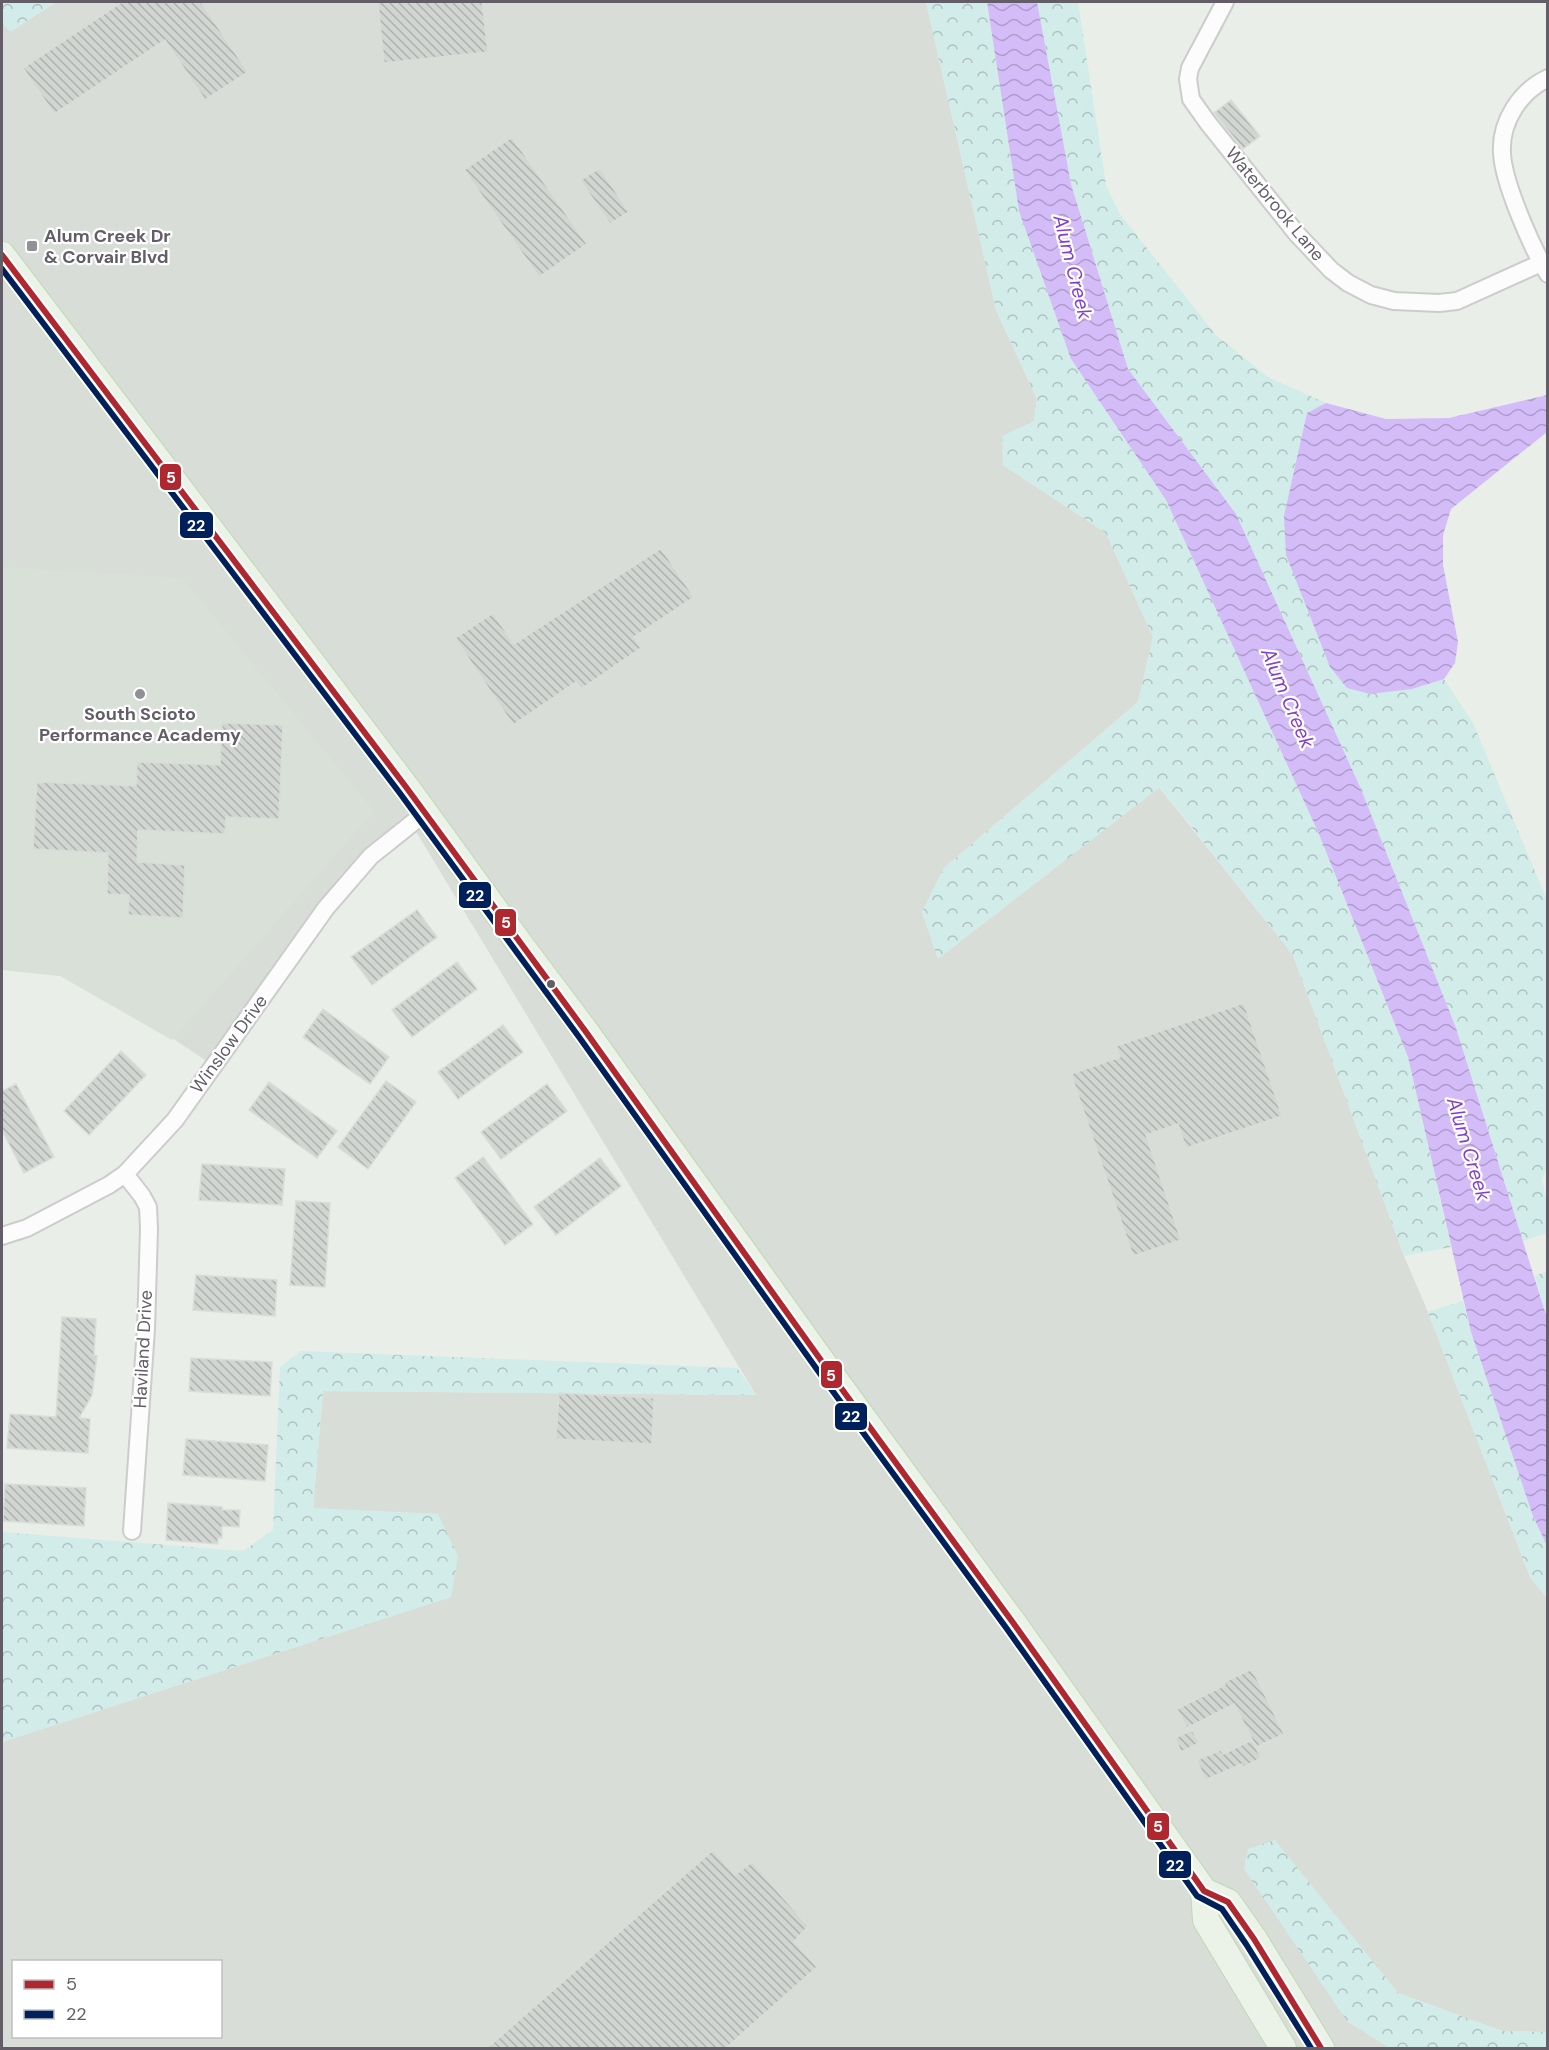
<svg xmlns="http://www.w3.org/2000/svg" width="1549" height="2050" font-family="'DM Sans',sans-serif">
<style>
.industrial{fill:#d9ddd8;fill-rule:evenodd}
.education{fill:#d8e0d7}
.forest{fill:url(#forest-crowns)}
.water{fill:url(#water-waves)}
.building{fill:url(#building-back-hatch);stroke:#d8ded7;stroke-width:1.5}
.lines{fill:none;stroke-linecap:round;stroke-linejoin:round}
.minor-casing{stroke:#cbcccb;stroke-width:20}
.primary-casing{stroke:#bfd8b4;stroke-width:28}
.minor{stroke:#fcfcfc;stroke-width:16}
.primary{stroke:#ebf3e9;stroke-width:26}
.bus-1-casing{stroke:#fff;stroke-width:10}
.bus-2-casing{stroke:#fff;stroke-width:10}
.bus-1{stroke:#af272f;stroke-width:6}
.bus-2{stroke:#00205b;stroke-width:6}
.poi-dot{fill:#919094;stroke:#fff;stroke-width:2}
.bus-dot{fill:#625d67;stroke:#fff;stroke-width:2}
.labels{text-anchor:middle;stroke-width:4.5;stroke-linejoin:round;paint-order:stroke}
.street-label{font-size:18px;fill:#625d67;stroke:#fff}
.poi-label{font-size:18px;font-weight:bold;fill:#625d67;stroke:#fff;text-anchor:start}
.water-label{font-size:20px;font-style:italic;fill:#843ece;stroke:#fff}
.line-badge{stroke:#fff;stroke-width:2}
.badge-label{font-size:16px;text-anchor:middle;font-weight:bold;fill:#fff}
</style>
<defs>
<pattern id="forest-crowns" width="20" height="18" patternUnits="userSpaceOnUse" patternTransform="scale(1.5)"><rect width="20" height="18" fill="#d2ece9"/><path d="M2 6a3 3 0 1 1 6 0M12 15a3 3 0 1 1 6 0" fill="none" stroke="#aec2c1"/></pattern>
<pattern id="water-waves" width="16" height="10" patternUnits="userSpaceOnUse" patternTransform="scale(1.5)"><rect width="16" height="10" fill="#d4bcf8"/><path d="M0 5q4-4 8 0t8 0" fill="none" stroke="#af9ccd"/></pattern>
<pattern id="building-back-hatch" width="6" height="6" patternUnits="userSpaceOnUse" patternTransform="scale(1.5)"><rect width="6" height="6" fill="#d2d6d2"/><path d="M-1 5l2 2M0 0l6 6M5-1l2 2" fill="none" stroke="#aeb1ae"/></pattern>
</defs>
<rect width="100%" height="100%" fill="#e9eee8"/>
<!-- industrial -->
<path class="industrial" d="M56 2H926L996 310 1037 399 1034 421 1003 465 1106 533 1153 637 1138 702 944 868 922 912 938 958 1159 787 1293 955 1404 1256 1428 1312 1530 1577 1547 1598V2032L1502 2031 1398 1993 1274 1840 1347 2021 1390 2048H2V1742L451 1597 438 1514 313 1509 323 1391 756 1395 409 820 300 934 216 1067 65 968 2 964V22L10 32ZM14 1962H220V2036H14Z"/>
<!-- education -->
<path class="education" d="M2 567 182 578 374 811 172 1040 60 976 2 970Z"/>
<!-- forest -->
<path class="forest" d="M2 2H56L10 32 2 22Z
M926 2H987L1019 211 1071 359 1166 500 1319 834 1408 1057 1451 1247 1404 1256 1293 955 1160 787 938 959 922 912 944 868 1138 702 1153 637 1106 533 1003 465 1002 436 1034 421 1037 399 996 310Z
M1037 2H1078L1106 185 1119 213 1216 335 1268 377 1326 403 1307 413 1412 689 1444 679 1473 723 1547 900 1548 1166 1542 1179 1547 1202V1233L1523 1241 1456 1028 1361 789 1236 514 1128 369 1071 184Z
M1547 1271H1548L1547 1318 1535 1276Z
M1463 1301 1471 1332 1533 1515 1547 1546V1598L1530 1577 1428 1312Z
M301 1351 737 1368 756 1395 323 1391 313 1508 438 1514 458 1556 451 1597 2 1742V1532L243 1551 273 1530 280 1367Z
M1275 1840 1398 1993 1502 2031 1547 2032V2048H1390L1347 2021 1244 1869 1248 1849Z"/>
<!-- water -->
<path class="water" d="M987 2H1037L1071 184 1128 369 1236 514 1361 789 1456 1028 1547 1318V1546L1533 1516 1471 1332 1408 1057 1319 834 1166 500 1071 359 1019 211Z
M1547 395V432L1451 509 1443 535V565L1458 642 1455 663 1444 679 1412 689 1370 694 1347 688 1330 667 1286 555 1284 516 1307 413 1326 403 1386 419 1449 418Z"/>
<!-- building -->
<path class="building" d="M122 2H201L248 72 205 100 165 40 54 114 23 68Z
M378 2H482L488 52 384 63Z
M1231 100 1260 136 1243 149 1214 113Z
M512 137 587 244 539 277 464 170Z
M600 168 629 212 610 224 580 180Z
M661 548 694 597 634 637 641 648 581 689 576 682 513 725 455 638 493 613 514 644Z
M222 723 283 725 279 819 226 817 225 834 138 830 137 862 185 865 183 918 128 915 129 895 107 894 108 853 33 849 37 782 136 786 137 762 220 765Z
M417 910 437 937 372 985 351 957Z
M457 962 477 989 412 1037 392 1010Z
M1244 1003 1282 1116 1186 1148 1178 1124 1146 1135 1181 1240 1133 1256 1071 1074 1120 1057 1116 1046Z
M323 1009 389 1057 370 1084 303 1037Z
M503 1025 523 1052 458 1099 438 1072Z
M121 1051 146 1075 89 1135 64 1111Z
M386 1081 416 1102 368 1169 338 1147Z
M269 1082 337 1131 317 1158 249 1110Z
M16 1084 54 1157 24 1173 2 1130V1091Z
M547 1084 567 1111 501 1159 481 1132Z
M483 1157 533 1224 505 1245 455 1178Z
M600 1158 621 1186 556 1235 534 1207Z
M202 1164 285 1169 282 1205 199 1200Z
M296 1201 330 1203 325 1287 290 1285Z
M196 1275 277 1280 275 1316 193 1310Z
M62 1317 96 1319 94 1355 97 1356 92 1395 79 1418 90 1419 88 1453 7 1448 10 1414 56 1417Z
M191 1358 272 1362 270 1396 189 1391Z
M559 1393 654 1398 652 1444 556 1439Z
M186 1439 268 1445 265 1481 183 1475Z
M5 1484 86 1488 84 1526 3 1521Z
M168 1503 222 1507V1510H240L239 1527 222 1526V1538H218V1544L166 1540Z
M1252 1669 1284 1734 1256 1747 1234 1704 1187 1728 1177 1709 1225 1685 1224 1682Z
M1192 1730 1199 1743 1181 1752 1175 1738Z
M1252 1740 1261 1758 1243 1767 1242 1764 1205 1780 1197 1760 1221 1750 1223 1754Z
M713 1850 735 1875 752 1862 808 1926 794 1942 817 1967 725 2049H486Z"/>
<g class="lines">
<!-- minor casing -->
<g class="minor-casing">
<path id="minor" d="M1225 2 1190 68 1188 79 1191 99 1208 123 1297 234 1331 270 1348 283 1371 295 1394 301 1439 303 1457 301 1541 263
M1548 78C1520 91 1500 122 1502 153 1503 182 1532 248 1548 274
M125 1174 142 1196 148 1207 149 1229 146 1329 132 1531
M2 1236 27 1228 109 1185 125 1174 175 1120 326 908 371 856 425 813"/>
</g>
<!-- primary casing -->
<g class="primary-casing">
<path id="primary" d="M2 255 406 787 522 947 586 1032 833 1377 1014 1624 1204 1891 1228 1902 1254 1939 1321 2048
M1204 1891 1206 1920 1283 2048"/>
</g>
<!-- minor -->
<use href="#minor" class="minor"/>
<!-- primary -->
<use href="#primary" class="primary"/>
<!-- bus-1 casing -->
<g class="bus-1-casing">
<path id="bus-1" d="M2 255 406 787 586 1032 833 1377 1014 1624 1204 1891 1228 1902 1254 1939 1321 2048"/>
</g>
<!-- bus-2 casing -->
<g class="bus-2-casing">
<path id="bus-2" d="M2 269 399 792 579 1037 826 1382 1007 1629 1197 1896 1222 1909 1246 1944 1311 2048"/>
</g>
<!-- bus-1 -->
<use href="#bus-1" class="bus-1"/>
<!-- bus-2 -->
<use href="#bus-2" class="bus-2"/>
</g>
<!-- markers -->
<g class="poi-dot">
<rect x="26" y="240" width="12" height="12" rx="3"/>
<circle cx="140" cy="694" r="6"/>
</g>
<circle class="bus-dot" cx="551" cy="984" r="5"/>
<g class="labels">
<!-- street labels -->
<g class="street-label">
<text transform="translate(1275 204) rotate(50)" y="6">Waterbrook Lane</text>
<text transform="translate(229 1044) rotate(-54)" y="6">Winslow Drive</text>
<text transform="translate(143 1349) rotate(-87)" y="6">Haviland Drive</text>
</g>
<!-- poi labels -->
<g class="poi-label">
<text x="44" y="242">Alum Creek Dr<tspan x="44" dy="21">&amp; Corvair Blvd</tspan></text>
<text x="140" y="720" text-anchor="middle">South Scioto<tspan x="140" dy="21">Performance Academy</tspan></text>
</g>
<!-- water labels -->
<g class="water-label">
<text transform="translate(1073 267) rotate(76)" y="7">Alum Creek</text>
<text transform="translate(1288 698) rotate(67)" y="7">Alum Creek</text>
<text transform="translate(1469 1149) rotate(73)" y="7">Alum Creek</text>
</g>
</g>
<g class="line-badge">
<rect x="159" y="463" width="23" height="28" rx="6" fill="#af272f"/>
<rect x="179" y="511" width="35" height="28" rx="6" fill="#00205b"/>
<rect x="458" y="881" width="34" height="28" rx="6" fill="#00205b"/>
<rect x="494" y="908" width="23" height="29" rx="6" fill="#af272f"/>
<rect x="820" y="1360" width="23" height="29" rx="6" fill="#af272f"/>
<rect x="834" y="1402" width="34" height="29" rx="6" fill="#00205b"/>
<rect x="1146" y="1812" width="24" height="29" rx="6" fill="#af272f"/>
<rect x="1158" y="1850" width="34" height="29" rx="6" fill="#00205b"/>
</g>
<g class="badge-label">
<text x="171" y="483">5</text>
<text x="196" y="531">22</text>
<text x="475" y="901">22</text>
<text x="506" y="928">5</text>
<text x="831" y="1381">5</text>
<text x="851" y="1422">22</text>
<text x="1158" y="1832">5</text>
<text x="1175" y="1871">22</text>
</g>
<!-- border -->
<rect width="1549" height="2050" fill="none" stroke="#625d67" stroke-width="6"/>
<!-- legend -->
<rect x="12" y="1960" width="210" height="78" fill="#ffffff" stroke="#c0bec2" stroke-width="1.5"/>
<rect x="24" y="1980" width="30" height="9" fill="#af272f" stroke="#c0bec2" stroke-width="1.5"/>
<text x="66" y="1990" font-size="18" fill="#625d67">5</text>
<rect x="24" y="2010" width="30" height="9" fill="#00205b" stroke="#c0bec2" stroke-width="1.5"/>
<text x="66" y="2020" font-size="18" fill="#625d67">22</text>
</svg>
